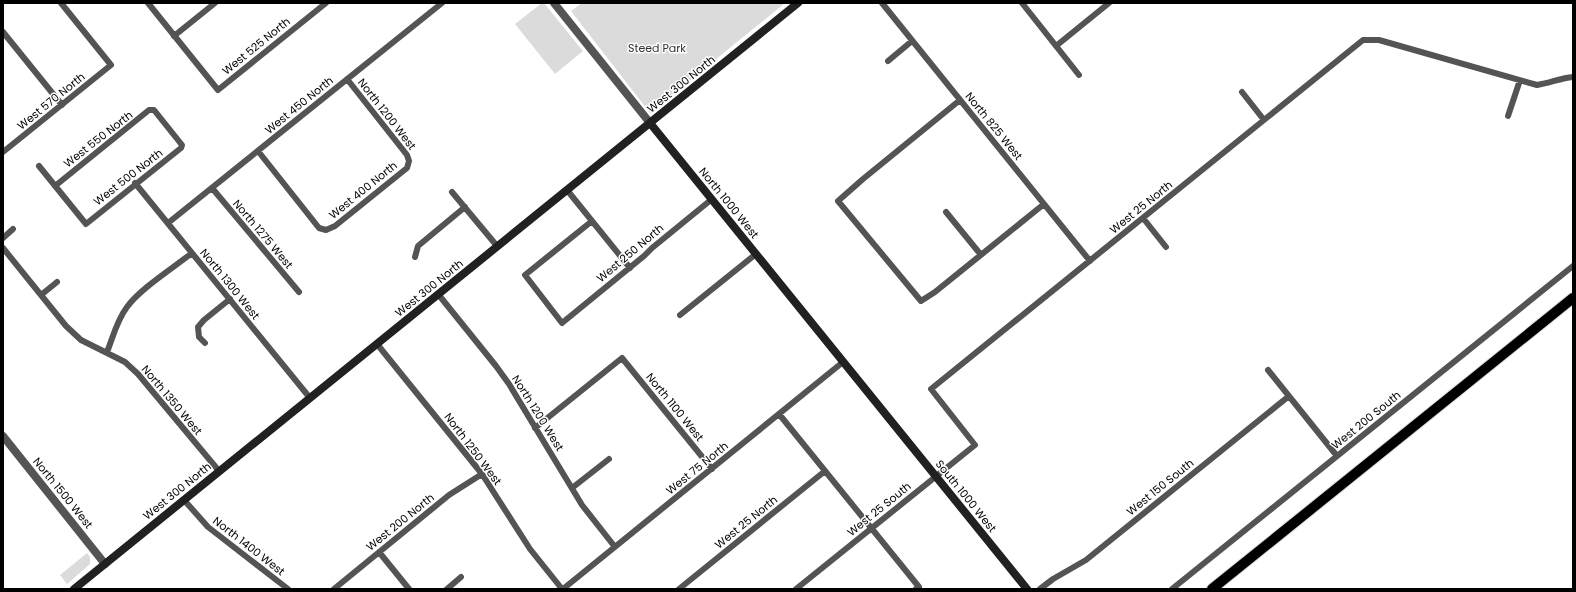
<svg xmlns="http://www.w3.org/2000/svg" width="1576" height="592" font-family="Poppins,sans-serif">
<style>
.green{fill:#dbdbdb}
.lines{fill:none;stroke-linecap:round;stroke-linejoin:round}
.primary-casing{stroke:#dbdbdb;stroke-width:12}
.minor{stroke:#545454;stroke-width:6}
.tertiary{stroke:#545454;stroke-width:8}
.secondary{stroke:#212121;stroke-width:8}
.primary{stroke:#000;stroke-width:10}
.labels{text-anchor:middle;stroke-width:3;stroke-linejoin:round;paint-order:stroke}
.street-label{font-size:11px;fill:#000;stroke:#fff}
.park-label{font-size:11px;fill:#323232;stroke:#fff}
</style>
<rect width="100%" height="100%" fill="#fff"/>
<!-- green -->
<path class="green" d="M542 3H544L583 51 555 74 515 24Z
M582 3H785L650 113 571 11Z
M87 553 90 557V564L67 584 60 575Z"/>
<g class="lines">
<!-- primary casing -->
<g class="primary-casing">
<path id="primary" d="M1212 589 1573 298"/>
</g>
<!-- minor -->
<path class="minor" d="M148 3 218 90 326 3
M882 3 1090 261
M1022 3 1079 75
M3 32 62 105
M174 36 215 3
M1056 46 1109 3
M888 61 912 41
M1242 92 1264 120
M960 100 863 179 838 201 921 301 935 292 1044 204
M1508 116 1520 80
M258 151 319 228 326 230 335 226 407 168 409 161 407 155 347 79
M3 152 111 65 61 3
M39 166 86 224 181 148 182 145 154 110H149L55 186
M135 183 310 398
M212 188 299 292
M567 190 630 268
M452 192 497 246
M946 212 981 255
M1143 218 1166 247
M592 221 525 275 562 323 644 256 652 248 712 199
M168 223 442 3
M3 238 13 229
M3 248 66 326 81 340 125 362 138 374 219 471
M415 257 418 246 465 207
M438 294 496 366 509 384 582 505 615 547
M41 295 57 282
M680 315 756 254
M205 343 199 337 198 327 204 320 230 299
M377 344 482 474 530 549 562 589
M107 352C113 337 117 320 127 307 140 289 173 268 192 253
M1268 370 1337 456
M779 414 919 587 916 589
M535 428 622 358 712 469
M572 488 609 459
M184 500 208 527 288 589
M379 552 409 589
M334 589 449 495 482 474
M447 589 461 577
M563 589 843 362
M679 589 825 471
M796 589 975 445 931 389 1363 40H1379L1537 85C1551 83 1560 78 1573 77
M1040 589 1053 579 1086 560 1289 396
M1172 589 1573 266"/>
<!-- tertiary -->
<path class="tertiary" d="M554 3 650 123
M3 436 105 564"/>
<!-- secondary -->
<path class="secondary" d="M650 123 1027 589
M74 589 798 3"/>
<!-- primary -->
<use href="#primary" class="primary"/>
</g>
<g class="labels">
<!-- street labels -->
<g class="street-label">
<text transform="translate(256 46) rotate(-39)" y="4">West 525 North</text>
<text transform="translate(681 84) rotate(-39)" y="4">West 300 North</text>
<text transform="translate(51 101) rotate(-39)" y="4">West 570 North</text>
<text transform="translate(299 105) rotate(-39)" y="4">West 450 North</text>
<text transform="translate(387 114) rotate(52)" y="4">North 1200 West</text>
<text transform="translate(994 126) rotate(51)" y="4">North 825 West</text>
<text transform="translate(98 139) rotate(-38)" y="4">West 550 North</text>
<text transform="translate(128 177) rotate(-38)" y="4">West 500 North</text>
<text transform="translate(363 190) rotate(-39)" y="4">West 400 North</text>
<text transform="translate(729 203) rotate(51)" y="4">North 1000 West</text>
<text transform="translate(1141 207) rotate(-39)" y="4">West 25 North</text>
<text transform="translate(263 234) rotate(50)" y="4">North 1275 West</text>
<text transform="translate(630 253) rotate(-40)" y="4">West 250 North</text>
<text transform="translate(230 284) rotate(51)" y="4">North 1300 West</text>
<text transform="translate(429 288) rotate(-39)" y="4">West 300 North</text>
<text transform="translate(172 400) rotate(50)" y="4">North 1350 West</text>
<text transform="translate(675 407) rotate(51)" y="4">North 1100 West</text>
<text transform="translate(538 413) rotate(58)" y="4">North 1200 West</text>
<text transform="translate(1366 420) rotate(-39)" y="4">West 200 South</text>
<text transform="translate(473 449) rotate(53)" y="4">North 1250 West</text>
<text transform="translate(697 468) rotate(-39)" y="4">West 75 North</text>
<text transform="translate(1160 487) rotate(-39)" y="4">West 150 South</text>
<text transform="translate(177 491) rotate(-39)" y="4">West 300 North</text>
<text transform="translate(63 493) rotate(51)" y="4">North 1500 West</text>
<text transform="translate(966 496) rotate(51)" y="4">South 1000 West</text>
<text transform="translate(879 509) rotate(-39)" y="4">West 25 South</text>
<text transform="translate(400 522) rotate(-39)" y="4">West 200 North</text>
<text transform="translate(746 522) rotate(-39)" y="4">West 25 North</text>
<text transform="translate(249 546) rotate(38)" y="4">North 1400 West</text>
</g>
<!-- park labels -->
<g class="park-label">
<text x="657" y="52">Steed Park</text>
</g>
</g>
<!-- border -->
<rect width="1576" height="592" fill="none" stroke="#000000" stroke-width="8"/>
</svg>
